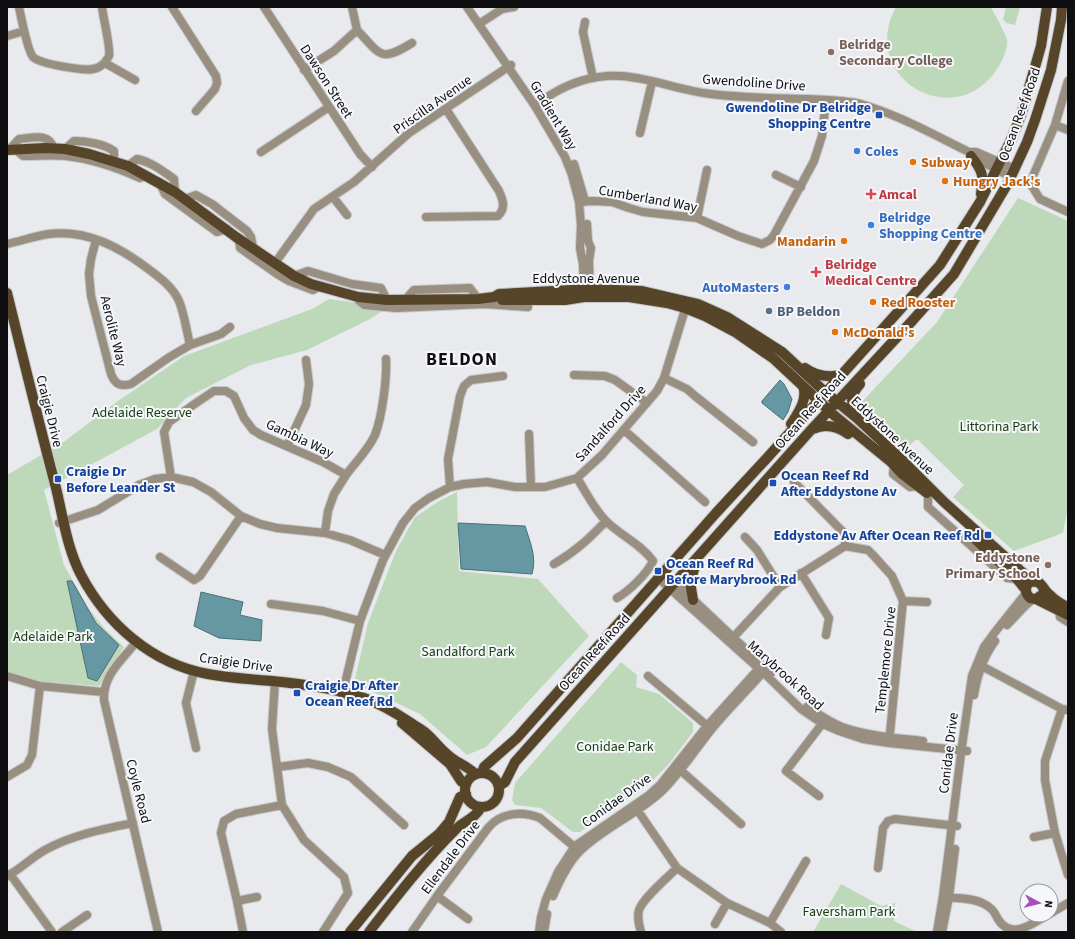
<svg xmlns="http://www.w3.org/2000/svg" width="1075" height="939" font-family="'Source Sans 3',sans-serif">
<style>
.green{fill:#bed9b9}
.water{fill:#6598a2;stroke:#4b6f76}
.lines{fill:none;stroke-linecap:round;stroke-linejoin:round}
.minor-casing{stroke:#c5c7cb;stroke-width:10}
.major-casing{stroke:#c5c7cb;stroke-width:12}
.minor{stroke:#998f80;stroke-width:8}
.major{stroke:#57452a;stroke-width:10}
.education-dot{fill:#8d6e63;stroke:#f5f7fb;stroke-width:1.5}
.transit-dot{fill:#1a4fb4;stroke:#f5f7fb;stroke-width:1.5}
.shop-dot{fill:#3f7fe0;stroke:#f5f7fb;stroke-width:1.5}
.food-dot{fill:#e8710a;stroke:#f5f7fb;stroke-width:1.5}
.health-dot{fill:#e0444e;stroke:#f5f7fb;stroke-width:1.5}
.service-dot{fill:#5c6f8a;stroke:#f5f7fb;stroke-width:1.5}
.labels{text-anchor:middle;stroke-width:4;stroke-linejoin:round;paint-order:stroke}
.education-label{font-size:14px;font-weight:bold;fill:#785e54;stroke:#f5f7fb;text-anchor:start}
.street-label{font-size:14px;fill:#0f0f11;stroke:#f5f7fb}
.transit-label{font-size:14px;font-weight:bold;fill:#164399;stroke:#f5f7fb;text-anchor:start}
.shop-label{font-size:14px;font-weight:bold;fill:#366cbe;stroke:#f5f7fb;text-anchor:start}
.food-label{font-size:14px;font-weight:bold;fill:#c56008;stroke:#f5f7fb;text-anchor:start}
.health-label{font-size:14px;font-weight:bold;fill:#be3a42;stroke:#f5f7fb;text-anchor:start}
.service-label{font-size:14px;font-weight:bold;fill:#4e5e75;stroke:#f5f7fb;text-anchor:start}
.park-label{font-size:14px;fill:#194012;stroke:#f5f7fb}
.district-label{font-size:18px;font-weight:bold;letter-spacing:1px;fill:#0f0f11;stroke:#f5f7fb}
</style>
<rect width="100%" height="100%" fill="#e8eaee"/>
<!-- green -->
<path class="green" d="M896 7H991C995 15 1005 32 1007 40 1008 51 1001 63 995 72 952 132 858 77 896 7Z
M1006 7H1020L1015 25 1006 23 1003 19Z
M1018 198 1068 221V507L1063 533 1014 551 953 497 964 485 917 439 903 451 858 406 937 322Z
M329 299 389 307 370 319 307 350 251 365 186 398 157 429 44 490 64 565 88 608 105 629 124 647 99 686 35 681 7 672V475L65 441 118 401 184 356 312 309Z
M457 492 459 571 538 579 589 636 486 747 467 755 420 714 354 683 368 623 396 551 415 517 441 500Z
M621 662 637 675 636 687 659 694 693 723V732L668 765 646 787 580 832H573L541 808 515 805 512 800 515 783Z
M841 884 881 906 895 903 894 921 917 932H813Z"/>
<!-- water -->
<path class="water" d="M780 380 784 384 792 399 788 412 783 420 762 403V401Z
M458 523 525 526C530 542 537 557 532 574L461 569Z
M67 581H72L96 623 119 645 97 681 88 678Z
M201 592 243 602 240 615 262 620 261 641 219 638 194 626Z"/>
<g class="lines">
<!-- minor casing -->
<g class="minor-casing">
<path id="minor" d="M19 7C21 17 28 51 33 57 40 64 83 71 93 69 100 68 106 62 109 56 111 49 103 17 102 7
M172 7 216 76 217 83 215 89 196 111
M264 7 360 154 372 167
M467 7 535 106 565 157 572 175 579 202 581 225 580 248 583 264 584 295
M585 22 583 32 593 78
M479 24 502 9 514 7
M357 30C381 55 380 63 412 43
M7 36 24 31
M105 63 135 80
M304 70 334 51 357 30 352 7
M1068 81 1055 125 1030 183 1040 199 1068 212
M535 106C556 89 580 78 607 76 642 74 676 90 711 94 743 98 775 98 807 99 825 100 844 100 861 104 899 115 934 135 969 152H976L1015 169
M1055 125 1068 130
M640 133 652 82
M15 149 23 156C37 156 52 155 66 156 92 159 116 167 140 178L145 176
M65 149 74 141C87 141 104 144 114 151V160
M9 150 19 139C33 138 49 132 54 149
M261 152 329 107
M973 157 1011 177
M574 164 585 201
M128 166 137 159C151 162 163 171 174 179L175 192
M776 175 801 187
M159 182 165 194 217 232 227 229
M333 197 347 215
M185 199 196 195 212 204 247 231 251 237 253 248
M579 202 593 201 612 202 629 208 643 212 697 218 738 236 762 244 770 240 774 235 814 161 822 136 826 100
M426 217 498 216C506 208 503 200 499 191L446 109
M697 218 707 170
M587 224 588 241 591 248 589 261 590 294
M239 239 240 248 277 274 289 281 313 290 315 289
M7 244C21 241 35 236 49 234 86 229 119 247 147 268 159 277 173 287 179 301 184 313 187 332 190 345L168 358 131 384C120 387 115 384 111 374L91 296 89 274 91 259 96 240
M275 263 314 209 354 182 409 133 511 65
M294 276 308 271 352 284 381 288 387 300
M358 297 359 301 364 305 396 308 484 304 528 307
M405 300 414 290 470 288 478 299
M190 345 221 334 230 327
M574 375 605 376 615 380 647 403
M664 378 687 389 695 396 753 442
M624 430 705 502
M529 434 531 487
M287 446 306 405 309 384 306 360
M894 465 893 474 910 487 919 486
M346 475C355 463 368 450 375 435 382 417 387 379 386 359
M171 477 164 432 169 422 196 403 214 391H226L234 396 244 418 253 430 261 435 323 462 346 475 334 494 328 511 325 533
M577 478C586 492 594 509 606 521 621 536 641 544 653 561 647 574 629 591 617 598
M794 482 845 534V546
M450 487 448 459 460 396 464 386 471 380 503 376
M928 494V507L1007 578 1017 579
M59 523 98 510 139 485 155 479 171 477 193 482 211 492 241 516 260 524 277 528 325 533 350 540 385 555
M745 537 757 550 780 587
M160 557 194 580 200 576 241 516
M554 564C576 551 589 539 606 521
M664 572 771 673
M801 573 829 618 826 635
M658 578 766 675 801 709 823 724 839 731 863 739 889 743 967 751
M903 601 927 602
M271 604 323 611 360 621
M1059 610 1060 617 1068 622
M1007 625 1026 605 1033 599
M136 642C122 661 103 674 104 700L158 932
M729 642 780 587 845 546 868 550 873 555 892 576 903 601 889 743
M978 664 1062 709 1068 710
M194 671 186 703 196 748
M7 676 40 686 103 692
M648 676 711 729
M275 681 272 729 282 805 304 840 344 877 348 893 323 932
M974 695C977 677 984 656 995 641
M342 696 360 621 383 560 403 523 415 508 429 498 450 487 464 484 487 482 515 487H545L577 478 602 455 657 391 664 378 687 303
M807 707C818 714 830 722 842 727 868 736 896 738 923 741
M1062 709 1045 761V780L1055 833 1068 875
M278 767 308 763 328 767 351 777 404 825
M678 768 741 824
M7 777 27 765 32 755 40 686
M819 796 786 771 825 720
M636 808 677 868 727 903 770 923 781 932
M1034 837 1055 833
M878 868 883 828 888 821 895 819 957 826
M10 874 52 932
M7 876C21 869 32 857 45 850 72 835 103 829 133 823
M437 896 468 919
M553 896C559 882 569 862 580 851 605 827 638 814 663 790 681 772 695 750 711 730 728 709 748 690 766 669
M944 897C957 898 975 898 986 905 996 911 994 914 1000 922 1013 939 1034 923 1047 915
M237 901 257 897
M1051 913 1068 903
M770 923 806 861
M715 924 727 903
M62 932 87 915
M243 932 237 901 221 833 224 821 236 814 282 805
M412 932 437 896 488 828C501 812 522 811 540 818L578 850
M539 932 541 917 546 899 558 872 575 846 649 795 660 785 707 726 762 665
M544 932 547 914
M641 932C639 925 637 918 639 910 643 898 667 878 677 868
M937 932 943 896 962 746 972 676 984 647 995 632 1026 593
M942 932 949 897 955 849"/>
</g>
<!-- major casing -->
<g class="major-casing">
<path id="major" d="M7 150 45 148 65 149 89 154 128 166 175 192 236 237 294 276 311 284 358 297 387 300 478 299 494 297 499 294 590 289 642 291 698 304 727 317 782 352 825 392 857 418 904 462 944 502 1032 581
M971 156C983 171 984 176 981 194
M7 293C23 358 39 423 56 488 63 517 67 548 81 575 107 624 152 664 208 674 229 678 250 679 272 681 303 684 335 688 364 698 381 704 396 713 411 723 416 727 422 729 427 734 434 740 440 749 448 755 456 763 468 766 475 774
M502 300H565L584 297H629L667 303 685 308 705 316 735 332 774 359 835 416 891 462 901 473 927 493
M805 368C816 376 827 378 841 375
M857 418C851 403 849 396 860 384
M791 424C798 413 808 400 803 386
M813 429C826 423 837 426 848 434
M975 539 1017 579 1026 590
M1044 589 1043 594 1036 599 1030 598C1025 593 1024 587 1030 582L1037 581C1043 585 1045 592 1051 596 1056 601 1062 604 1068 608
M1036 599 1068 615
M693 600 690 582 697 560
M402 723 450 764 461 781 466 785
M465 790a17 17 0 1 1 34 0a17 17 0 1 1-34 0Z
M482 773 484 767 517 738 716 513 767 458 940 265 980 202 1011 140 1021 115 1035 67 1041 46 1047 7
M499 786 505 782 515 762 810 431 912 321 954 274 1008 183 1027 142 1035 120 1051 70 1061 20 1062 7
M350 932 412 856 439 834 449 822 460 797 466 794
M369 932C396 897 424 861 456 829 464 821 476 818 481 807"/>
</g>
<!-- minor -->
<use href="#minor" class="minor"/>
<!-- major -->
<use href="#major" class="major"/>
</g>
<!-- markers -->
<g class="education-dot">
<circle cx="831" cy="52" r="4"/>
<circle cx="1048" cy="565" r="4"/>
</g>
<g class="transit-dot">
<rect x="875" y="111" width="8" height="8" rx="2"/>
<rect x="54" y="475" width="8" height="8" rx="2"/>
<rect x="769" y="479" width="8" height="8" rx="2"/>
<rect x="984" y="531" width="8" height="8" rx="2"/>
<rect x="654" y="567" width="8" height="8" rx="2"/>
<rect x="293" y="689" width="8" height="8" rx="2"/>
</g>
<g class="shop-dot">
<circle cx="857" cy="151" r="4"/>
<circle cx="871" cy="225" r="4"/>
<circle cx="787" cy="287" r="4"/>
</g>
<g class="food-dot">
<circle cx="913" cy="162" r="4"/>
<circle cx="945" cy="181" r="4"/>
<circle cx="844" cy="241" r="4"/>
<circle cx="873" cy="302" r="4"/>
<circle cx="835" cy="332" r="4"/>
</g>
<g class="health-dot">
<path d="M869 188h4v4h4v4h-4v4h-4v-4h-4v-4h4z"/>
<path d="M814 266h4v4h4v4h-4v4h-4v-4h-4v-4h4z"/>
</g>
<circle class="service-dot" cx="769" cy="311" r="4"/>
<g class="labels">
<!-- education labels -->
<g class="education-label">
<text x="839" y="49">Belridge<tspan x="839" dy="16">Secondary College</tspan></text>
<text x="1040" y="562" text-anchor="end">Eddystone<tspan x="1040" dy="16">Primary School</tspan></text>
</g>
<!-- street labels -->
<g class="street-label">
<text transform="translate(327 81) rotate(57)" y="5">Dawson Street</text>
<text transform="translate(754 82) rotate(4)" y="5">Gwendoline Drive</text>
<text transform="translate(432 104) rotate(-35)" y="5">Priscilla Avenue</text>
<text transform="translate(1019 114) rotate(-70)" y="5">Ocean Reef Road</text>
<text transform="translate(554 115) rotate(59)" y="5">Gradient Way</text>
<text transform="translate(648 198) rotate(10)" y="5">Cumberland Way</text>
<text x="586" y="283">Eddystone Avenue</text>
<text transform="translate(114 331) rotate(76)" y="5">Aerolite Way</text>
<text transform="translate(810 410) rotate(-48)" y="5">Ocean Reef Road</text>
<text transform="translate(50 411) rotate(76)" y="5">Craigie Drive</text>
<text transform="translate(610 423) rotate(-48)" y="5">Sandalford Drive</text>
<text transform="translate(893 435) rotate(43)" y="5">Eddystone Avenue</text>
<text transform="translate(300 438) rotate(25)" y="5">Gambia Way</text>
<text transform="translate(594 652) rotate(-48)" y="5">Ocean Reef Road</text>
<text transform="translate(885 660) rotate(-84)" y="5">Templemore Drive</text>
<text transform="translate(236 662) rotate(8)" y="5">Craigie Drive</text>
<text transform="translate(786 675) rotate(42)" y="5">Marybrook Road</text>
<text transform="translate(948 753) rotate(-83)" y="5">Conidae Drive</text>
<text transform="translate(139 791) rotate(76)" y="5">Coyle Road</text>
<text transform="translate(616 800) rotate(-36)" y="5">Conidae Drive</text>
<text transform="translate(450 857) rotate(-53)" y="5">Ellendale Drive</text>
</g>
<!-- transit labels -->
<g class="transit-label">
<text x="871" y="112" text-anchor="end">Gwendoline Dr Belridge<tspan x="871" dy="16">Shopping Centre</tspan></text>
<text x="66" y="476">Craigie Dr<tspan x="66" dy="16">Before Leander St</tspan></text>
<text x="781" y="480">Ocean Reef Rd<tspan x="781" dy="16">After Eddystone Av</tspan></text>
<text x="980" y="540" text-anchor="end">Eddystone Av After Ocean Reef Rd</text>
<text x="666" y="568">Ocean Reef Rd<tspan x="666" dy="16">Before Marybrook Rd</tspan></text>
<text x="305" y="690">Craigie Dr After<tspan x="305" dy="16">Ocean Reef Rd</tspan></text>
</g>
<!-- shop labels -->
<g class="shop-label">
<text x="865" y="156">Coles</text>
<text x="879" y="222">Belridge<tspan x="879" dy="16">Shopping Centre</tspan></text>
<text x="779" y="292" text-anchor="end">AutoMasters</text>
</g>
<!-- food labels -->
<g class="food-label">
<text x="921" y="167">Subway</text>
<text x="953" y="186">Hungry Jack's</text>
<text x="836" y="246" text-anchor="end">Mandarin</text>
<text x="881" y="307">Red Rooster</text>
<text x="843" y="337">McDonald's</text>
</g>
<!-- health labels -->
<g class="health-label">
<text x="879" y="199">Amcal</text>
<text x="825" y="269">Belridge<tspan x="825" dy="16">Medical Centre</tspan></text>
</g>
<!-- service labels -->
<g class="service-label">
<text x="777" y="316">BP Beldon</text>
</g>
<!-- park labels -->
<g class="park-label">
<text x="142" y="417">Adelaide Reserve</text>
<text x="999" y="431">Littorina Park</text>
<text x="53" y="641">Adelaide Park</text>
<text x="468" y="656">Sandalford Park</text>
<text x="615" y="751">Conidae Park</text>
<text x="849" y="916">Faversham Park</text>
</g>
<!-- district labels -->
<g class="district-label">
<text x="462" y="365">BELDON</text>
</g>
</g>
<!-- border -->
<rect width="1075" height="939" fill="none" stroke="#0f0f11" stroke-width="16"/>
<!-- north arrow -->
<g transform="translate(1039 903) rotate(97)"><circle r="19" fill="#f5f7fb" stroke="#999a9d"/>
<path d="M0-3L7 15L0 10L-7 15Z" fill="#a550be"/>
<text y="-6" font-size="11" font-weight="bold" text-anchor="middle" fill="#0f0f11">N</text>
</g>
</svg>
